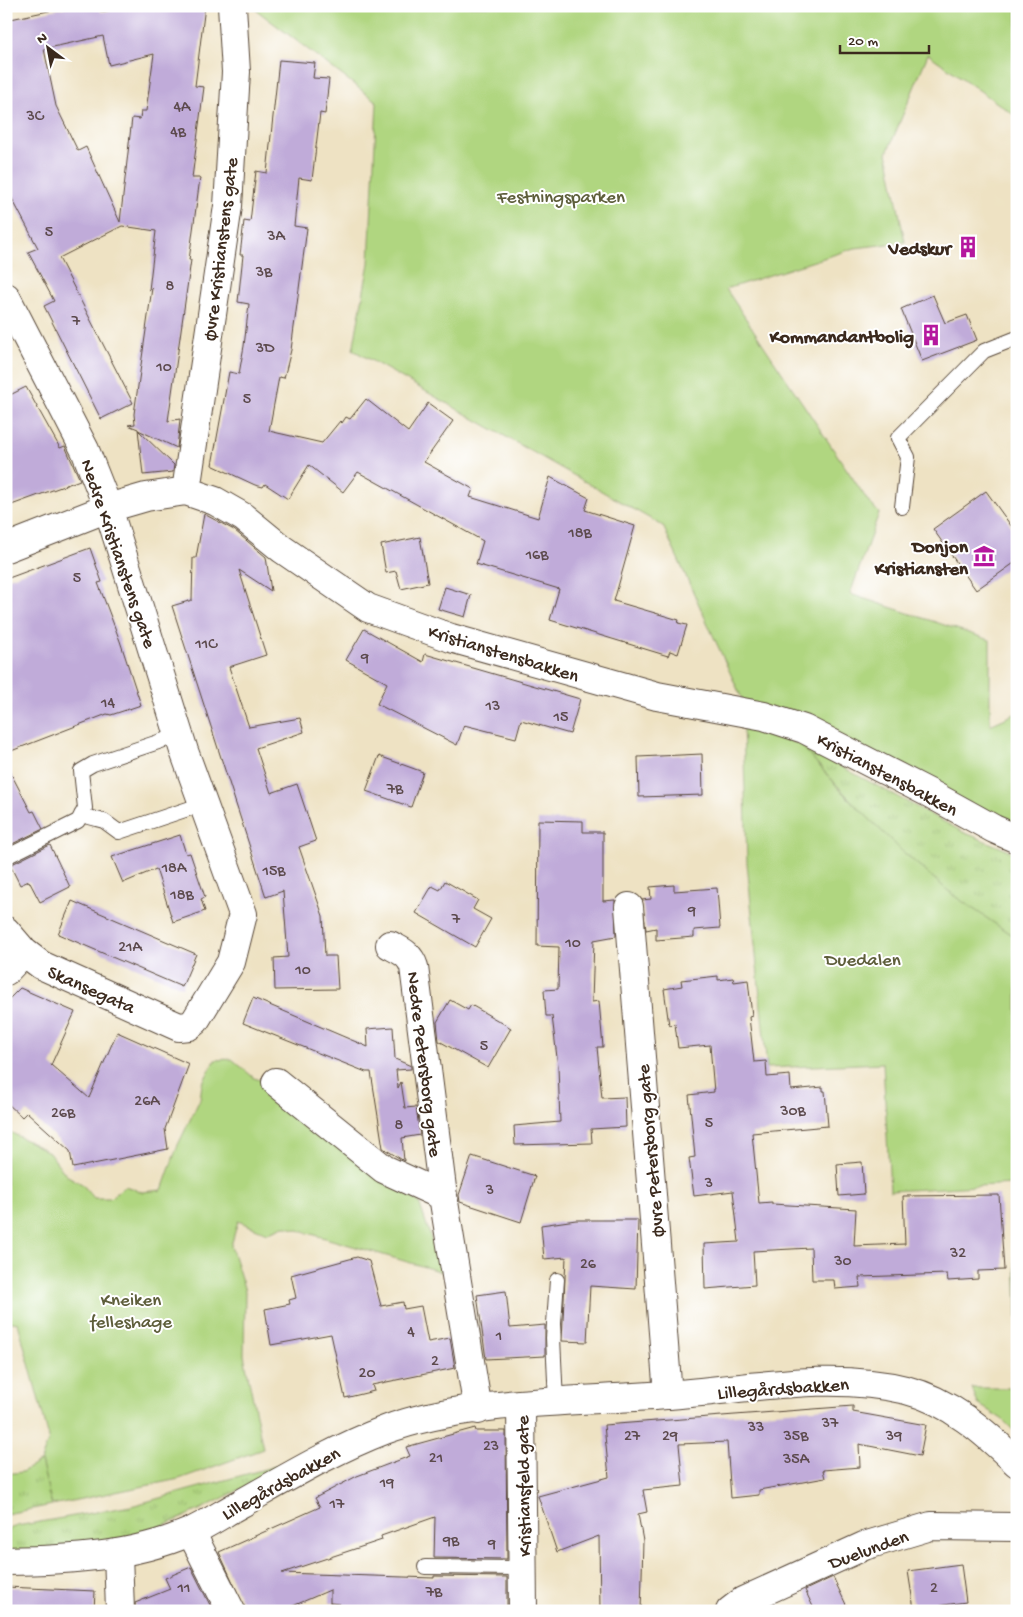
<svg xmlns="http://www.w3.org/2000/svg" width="1023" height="1617" font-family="'Gochi Hand',sans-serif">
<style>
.grass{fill:url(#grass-tufts);stroke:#76804f}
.green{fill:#b0d680;stroke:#76804f}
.building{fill:#c0abd9;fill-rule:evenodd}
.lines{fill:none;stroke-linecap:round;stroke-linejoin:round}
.service-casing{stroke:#564637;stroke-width:16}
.minor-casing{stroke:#564637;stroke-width:30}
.tertiary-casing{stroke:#564637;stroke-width:30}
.service{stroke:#fff;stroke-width:14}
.minor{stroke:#fff;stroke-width:28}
.tertiary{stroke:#fff;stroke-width:28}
.labels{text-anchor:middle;stroke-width:4;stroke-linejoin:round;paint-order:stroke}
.number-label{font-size:16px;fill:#5c4a4d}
.park-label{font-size:19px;fill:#5e5e3b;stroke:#fff}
.poi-label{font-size:19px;font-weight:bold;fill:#3b2a1e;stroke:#fff;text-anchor:end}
.street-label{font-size:19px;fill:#3b2a1e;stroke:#fff}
</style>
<defs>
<pattern id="grass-tufts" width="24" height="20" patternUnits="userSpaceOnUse" patternTransform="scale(1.25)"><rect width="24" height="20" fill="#b0d680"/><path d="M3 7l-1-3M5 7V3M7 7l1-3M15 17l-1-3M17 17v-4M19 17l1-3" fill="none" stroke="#98b86e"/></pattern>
</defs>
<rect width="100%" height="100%" fill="#fff"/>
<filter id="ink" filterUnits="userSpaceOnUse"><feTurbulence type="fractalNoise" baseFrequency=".02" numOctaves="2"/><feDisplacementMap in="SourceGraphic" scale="10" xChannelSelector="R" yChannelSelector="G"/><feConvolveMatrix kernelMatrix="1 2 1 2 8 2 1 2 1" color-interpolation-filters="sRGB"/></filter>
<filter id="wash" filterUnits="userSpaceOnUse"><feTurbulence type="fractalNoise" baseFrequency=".0096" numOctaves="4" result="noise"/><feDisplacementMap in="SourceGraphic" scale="20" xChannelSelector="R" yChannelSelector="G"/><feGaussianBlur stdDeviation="1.12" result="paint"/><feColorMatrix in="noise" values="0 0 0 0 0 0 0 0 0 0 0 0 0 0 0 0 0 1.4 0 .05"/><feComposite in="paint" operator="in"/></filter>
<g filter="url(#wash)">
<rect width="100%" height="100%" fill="#eee2c3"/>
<!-- grass -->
<path class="grass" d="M801 745 963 832 1017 854V936L1010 934C991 921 971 909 953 895 897 851 847 798 801 745Z
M41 1461 52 1505 6 1514V1474L22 1472Z
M294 1461C232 1492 168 1533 98 1544 68 1549 37 1550 6 1553V1530L17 1526 131 1506Z"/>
<!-- green -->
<path class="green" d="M251 6H1017V117L928 54 887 153 905 242 855 248 726 289 868 501 879 513 850 594 990 640V725L1017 713V823L983 810 743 701 663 526 353 350 369 263 377 102Z
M743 722 801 745 842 792 902 851 953 895 1010 934 1017 936V1318L1013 1184 890 1191 883 1063 767 1068 747 863Z
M232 1059 254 1078 267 1082 373 1175 419 1202 442 1272 284 1226 267 1233 238 1221 231 1246 245 1291 244 1355 263 1449 179 1479 52 1505 41 1461 49 1438 18 1323 6 1321V1130L49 1152 66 1175 82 1184 94 1198H110L125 1186 142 1192 162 1190 177 1147 200 1099 202 1084 215 1060Z
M972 1388H1017V1434L1002 1419 978 1404Z"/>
<g id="blocks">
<!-- building -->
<path class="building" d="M72 6H100L101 12 136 6H205L195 86 204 87 192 178H200L189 260H191L168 421 180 419 177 448 138 430 174 465 173 472 143 475 138 429 128 425 135 424 134 414 152 288 149 290 156 231 122 226 59 258 133 403 101 419 44 306 54 301 28 252 38 248 6 187V20ZM103 36 109 65 154 54 146 111H141L140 119 132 118 120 222 86 147 78 151 56 106 44 49Z
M279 60 315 63 313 78 329 79 325 114 320 113 312 180 299 178 294 226 307 228 291 350 284 378 279 377 269 431 322 443 340 421 342 423 346 417 350 419 366 399 408 432 428 403 453 421 424 462 473 489 470 497 538 518 550 477 589 498 585 510 635 526 614 601 679 620 678 623 687 625 678 654 670 651 668 656 550 620 559 589 476 564 483 541 358 472 343 492 309 465 288 499 265 484 263 487 255 485 212 465 229 372 239 374 244 346 249 304 238 302 243 255H240L244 221 250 222 256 171 267 173Z
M933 295 945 323 967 315 977 340 922 361 901 309Z
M26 387 60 448 65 446 80 480 6 507V397Z
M986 491 1017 534V561L976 590 933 529Z
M204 514 234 530 266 557 271 591 239 570 266 655 229 667 249 727 300 718 304 732 256 748 271 793 297 784 316 841 299 847 323 916 325 956H336L338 989 275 990 274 958 288 957 283 891 266 897 172 606 192 600 193 558H196Z
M420 537 428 583 401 589 396 571 386 573 381 545Z
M90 548 102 582 98 583 120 641 141 705 111 715 107 714 6 753V579Z
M445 587 471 595 465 617 438 609Z
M364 629 423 662 425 654 580 699 570 734 521 720 516 738 464 725 457 745 377 704 387 683 346 660Z
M702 754 703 795 639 797 638 757Z
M379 756 423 772 411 807 366 791Z
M6 764 31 812 34 811 43 829 6 847Z
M538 820 583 821V832H603V901L615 900 616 936 594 940 592 1002 599 1001 603 1047H597L602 1098 625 1097 626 1127 591 1129 592 1143 515 1145 514 1126 560 1122 558 1066 552 1016H546L544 990 558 989 559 947 537 946Z
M180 835 186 854 190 853 205 897 201 899 205 911 173 922 156 869 123 883 112 857Z
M50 845 70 887 40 902 29 881 20 885 10 865Z
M445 881 478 900 473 909 491 919 475 947 416 913 432 886 440 890Z
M674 885V891L717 888 720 928 694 930V937L656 940V928L646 930 642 900 651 899 650 887Z
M72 901 196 954 182 987 58 934Z
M718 976V980L733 978 734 982 748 980 752 1016 749 1017 754 1062 766 1061 767 1077 790 1075 791 1090 823 1087V1091H825L828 1126 752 1133 759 1203 772 1202V1204L856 1209 854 1246 905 1244 903 1196 999 1195 1004 1270 978 1271V1279L948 1281 947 1274 859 1277 860 1287 835 1289 834 1280H812L811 1248 753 1251 755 1285 705 1289 704 1244 739 1242 733 1191 694 1196 689 1158 695 1157 689 1095 714 1092 710 1045 678 1048 675 1024 669 1025 664 989 682 986 681 980Z
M20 988 75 1012 51 1065 89 1098 117 1032 189 1064 165 1129 168 1149 73 1168 70 1151 27 1112 22 1117 6 1102V1002Z
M253 998 368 1047 367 1029 393 1027 395 1059 411 1066V1069L396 1070 398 1088 401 1082 405 1108 416 1107 420 1135 402 1138 404 1161 383 1148 371 1072H366L243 1023Z
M450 1000 468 1010 471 1005 511 1028 488 1068 439 1041 437 1022Z
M472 1156 535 1176 521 1222 460 1202 459 1195Z
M862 1162 864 1194 839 1196 837 1164Z
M576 1220H638L636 1289 590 1286 587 1342 562 1341 566 1257 544 1259 541 1225Z
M357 1257 369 1261 381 1306 403 1302 404 1309 421 1306 428 1342 450 1338 455 1368 372 1385 374 1391 345 1398 331 1334 271 1345 265 1309 290 1304 289 1300 296 1298 291 1275Z
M506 1291 510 1328 545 1325V1356L486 1359 477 1295Z
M853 1406V1412L926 1425 920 1456 859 1444 860 1467 823 1470 825 1478 759 1490V1495L731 1498 727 1442 679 1444 683 1486 643 1490 647 1512 638 1514 643 1541 641 1611H600L599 1536 557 1552 538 1496 609 1477 604 1425Z
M475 1428 476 1431H506L507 1559 434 1558 435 1517 381 1536 382 1540 282 1573 434 1578V1576L507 1577V1611H367L340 1608V1604L330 1603V1590L281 1611H246L219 1552 320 1507 315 1498 357 1476 410 1456 406 1447Z
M961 1564 966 1602 914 1609 908 1571Z
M191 1567 213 1611H136L135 1603 170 1589 165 1578Z
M833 1577 849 1611H815L805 1590Z
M6 1587 95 1591 94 1611H6Z"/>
</g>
</g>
<g filter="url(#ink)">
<use href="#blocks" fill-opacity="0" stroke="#564637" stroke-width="1"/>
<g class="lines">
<!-- service casing -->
<g class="service-casing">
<path id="service" d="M902 507 908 457 898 438 984 351 1017 338
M81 815 104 821 119 832 203 804
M6 857 78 821 85 808 81 771 93 764 179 735
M556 1402 553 1338 557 1280
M425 1567 522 1568"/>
</g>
<!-- minor casing -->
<g class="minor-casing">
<path id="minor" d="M6 297 85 450 108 508 184 751 243 914 231 962 195 1021 189 1026 179 1027 41 965 24 952 6 931
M186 491 228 206 236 72 232 6
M6 548 108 508 146 497 186 491 215 501 243 517 282 549 368 608 451 638 657 696 764 716 804 729 929 793 994 829 1017 839
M629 907 668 1395
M390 945C401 951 410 954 414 967L443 1196 478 1410
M6 971 24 952
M276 1082 384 1169 443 1196
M521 1404 523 1611
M191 1532 231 1611
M118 1553 120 1611
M730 1611 743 1601 864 1546 931 1526 1017 1527"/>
</g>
<!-- tertiary casing -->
<g class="tertiary-casing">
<path id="tertiary" d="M6 1561C68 1560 132 1557 190 1532 208 1524 225 1512 242 1503 288 1477 335 1449 385 1430 466 1399 579 1402 666 1395 745 1390 828 1371 906 1390 950 1401 985 1432 1017 1463"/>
</g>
<!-- service -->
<use href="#service" class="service"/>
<!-- minor -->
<use href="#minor" class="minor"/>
<!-- tertiary -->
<use href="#tertiary" class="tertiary"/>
</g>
</g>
<!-- icons -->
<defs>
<g id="building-bare" transform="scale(1.725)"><path d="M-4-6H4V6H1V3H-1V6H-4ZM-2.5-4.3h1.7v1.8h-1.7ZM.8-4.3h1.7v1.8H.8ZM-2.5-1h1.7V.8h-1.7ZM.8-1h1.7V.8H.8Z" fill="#b5179e" stroke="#fff" stroke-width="2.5" paint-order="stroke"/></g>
<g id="museum-bare" transform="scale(1.725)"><path d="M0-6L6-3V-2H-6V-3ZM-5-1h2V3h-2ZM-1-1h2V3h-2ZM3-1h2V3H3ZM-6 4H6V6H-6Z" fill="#b5179e" stroke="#fff" stroke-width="2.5" paint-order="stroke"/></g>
</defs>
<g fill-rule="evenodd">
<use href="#building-bare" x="968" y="247"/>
<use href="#building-bare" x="931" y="335"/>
<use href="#museum-bare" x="984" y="556"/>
</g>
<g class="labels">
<!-- number labels -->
<g class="number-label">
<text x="182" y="111">4A</text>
<text x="35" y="120">3C</text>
<text x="178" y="136">4B</text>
<text x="49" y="236">5</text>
<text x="276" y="240">3A</text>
<text x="264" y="276">3B</text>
<text x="170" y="290">8</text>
<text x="76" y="325">7</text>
<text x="265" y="352">3D</text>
<text x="164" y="371">10</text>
<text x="247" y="403">5</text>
<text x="580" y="537">18B</text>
<text x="537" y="559">16B</text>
<text x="77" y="582">5</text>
<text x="206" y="648">11C</text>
<text x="365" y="662">9</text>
<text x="108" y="707">14</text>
<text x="493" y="710">13</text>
<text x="561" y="721">15</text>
<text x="395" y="793">7B</text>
<text x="174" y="872">18A</text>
<text x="274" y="875">15B</text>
<text x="182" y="899">18B</text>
<text x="692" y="915">9</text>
<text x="456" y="923">7</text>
<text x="573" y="947">10</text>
<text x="130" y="951">21A</text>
<text x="303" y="974">10</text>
<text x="484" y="1050">5</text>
<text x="147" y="1105">26A</text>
<text x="793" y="1115">30B</text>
<text x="63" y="1117">26B</text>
<text x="709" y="1127">5</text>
<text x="399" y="1129">8</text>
<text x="709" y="1187">3</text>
<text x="490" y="1194">3</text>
<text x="958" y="1257">32</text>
<text x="843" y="1265">30</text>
<text x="588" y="1268">26</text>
<text x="411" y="1336">4</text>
<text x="499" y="1340">1</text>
<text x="435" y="1365">2</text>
<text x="367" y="1377">20</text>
<text x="830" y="1427">37</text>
<text x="756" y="1431">33</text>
<text x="632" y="1440">27</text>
<text x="670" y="1440">29</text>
<text x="796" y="1440">35B</text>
<text x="894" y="1440">39</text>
<text x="491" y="1450">23</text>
<text x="436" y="1462">21</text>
<text x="796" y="1463">35A</text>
<text x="387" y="1487">19</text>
<text x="337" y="1508">17</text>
<text x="451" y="1545">9B</text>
<text x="492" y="1548">9</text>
<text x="184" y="1592">11</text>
<text x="934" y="1592">2</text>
<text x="434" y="1596">7B</text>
</g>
<!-- park labels -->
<g class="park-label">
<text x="561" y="202">Festningsparken</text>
<text x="863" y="965">Duedalen</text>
<text x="131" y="1305">Kneiken<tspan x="131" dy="22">felleshage</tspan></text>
</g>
<!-- poi labels -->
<g class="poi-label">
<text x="951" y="254">Vedskur</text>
<text x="914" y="342">Kommandantbolig</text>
<text x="968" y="552">Donjon<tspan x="968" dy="22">Kristiansten</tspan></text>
</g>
<!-- street labels -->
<g class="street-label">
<text transform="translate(219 249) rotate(-83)" y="7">Øvre Kristianstens gate</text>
<text transform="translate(120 553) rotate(71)" y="7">Nedre Kristianstens gate</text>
<text transform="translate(504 652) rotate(17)" y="7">Kristianstensbakken</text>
<text transform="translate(888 773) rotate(28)" y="7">Kristianstensbakken</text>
<text transform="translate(92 988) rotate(24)" y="7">Skansegata</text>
<text transform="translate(426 1064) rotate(83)" y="7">Nedre Petersborg gate</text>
<text transform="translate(649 1151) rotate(-95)" y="7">Øvre Petersborg gate</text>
<text transform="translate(783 1387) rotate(-4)" y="7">Lillegårdsbakken</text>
<text transform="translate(280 1482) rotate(-29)" y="7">Lillegårdsbakken</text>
<text transform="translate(522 1486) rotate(-91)" y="7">Kristiansfeld gate</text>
<text transform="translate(868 1548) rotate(-20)" y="7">Duelunden</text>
</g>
</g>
<!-- margin -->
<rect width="1023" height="1617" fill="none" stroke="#fff" stroke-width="25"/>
<!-- north arrow -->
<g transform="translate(48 48) rotate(328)" stroke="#ffffff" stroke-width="4" paint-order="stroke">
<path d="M0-4L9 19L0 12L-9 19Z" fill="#3b2a1e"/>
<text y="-8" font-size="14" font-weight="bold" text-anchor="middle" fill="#3b2a1e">N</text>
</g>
<!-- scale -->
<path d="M840 45v8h89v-8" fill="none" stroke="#3b2a1e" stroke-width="2.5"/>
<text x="848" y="45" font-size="15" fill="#3b2a1e" stroke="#ffffff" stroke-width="4" paint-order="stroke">20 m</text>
</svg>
